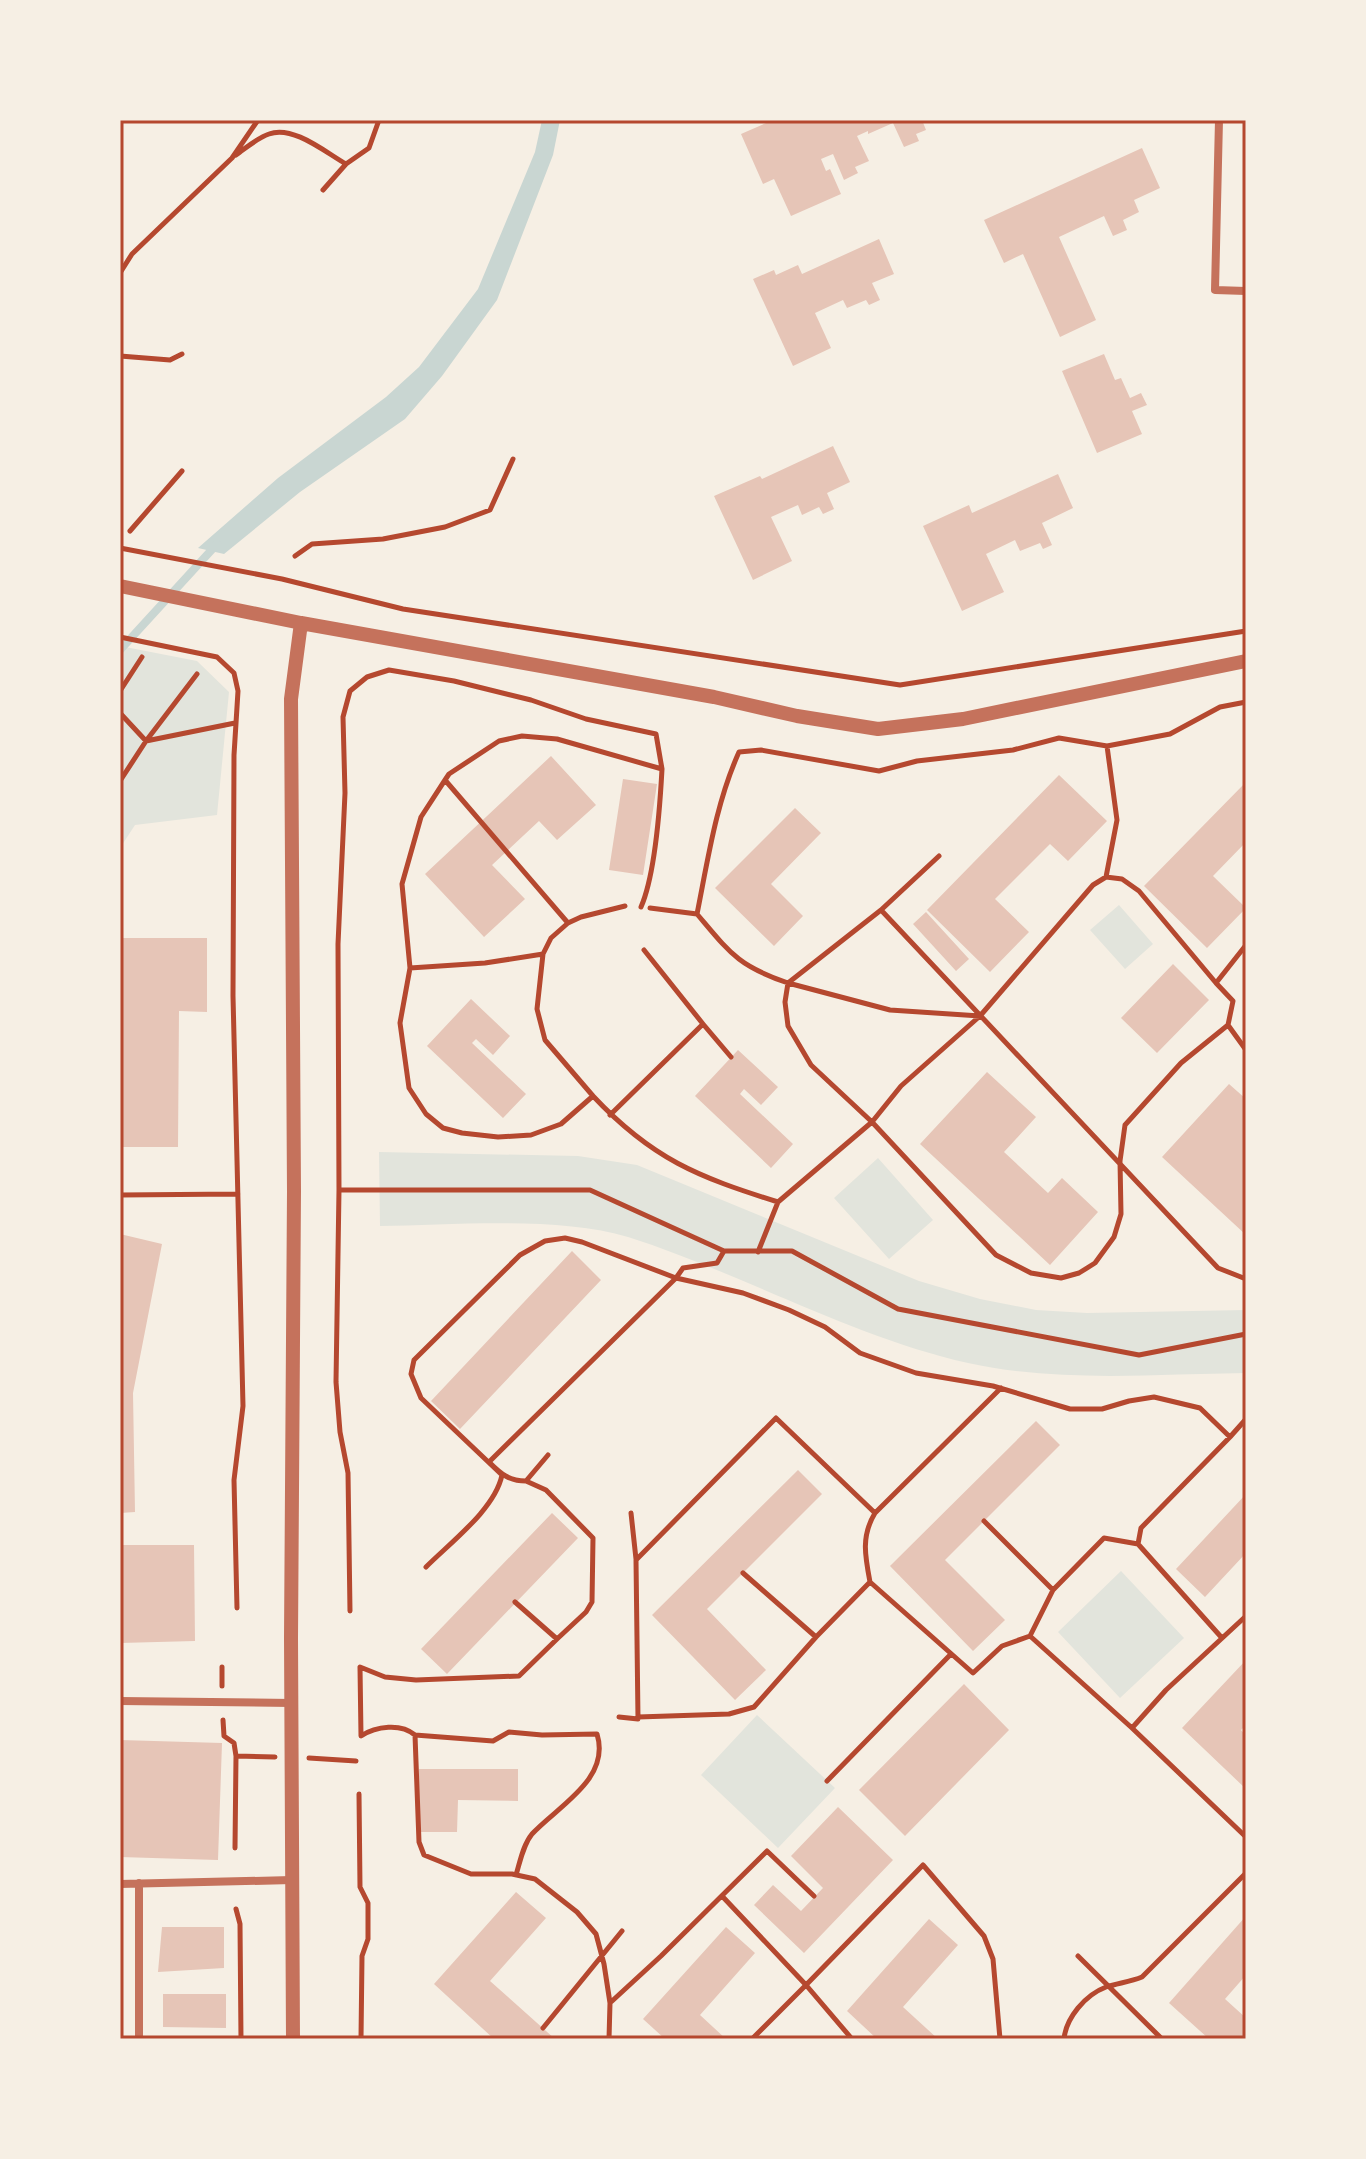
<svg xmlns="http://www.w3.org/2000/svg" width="1366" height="2159" font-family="'Exo 2',sans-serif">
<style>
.green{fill:#e2e4dc}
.water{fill:#c9d6d2}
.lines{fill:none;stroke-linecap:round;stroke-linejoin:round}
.stream{stroke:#c9d6d2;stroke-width:8}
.building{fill:#e6c5b7}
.path{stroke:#b5482f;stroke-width:5}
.minor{stroke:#c5725c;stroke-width:8}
.tertiary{stroke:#c5725c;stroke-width:14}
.neatline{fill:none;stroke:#b5482f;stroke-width:3}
</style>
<rect width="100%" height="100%" fill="#f6efe4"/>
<!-- green -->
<path class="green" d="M120 646 197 661 229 692 217 815 135 825 120 848Z
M1119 905 1153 944 1125 969 1090 930Z
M379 1152 578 1156 637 1165 919 1281 980 1299 1036 1310 1087 1313 1246 1310V1373C1154 1374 1059 1383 968 1363 852 1337 741 1273 628 1237 559 1216 453 1225 380 1226Z
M878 1158 933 1220 889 1259 834 1198Z
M1121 1571 1184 1638 1120 1698 1058 1632Z
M757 1715 835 1788 778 1848 701 1775Z"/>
<!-- water -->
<path class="water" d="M542 120H560L553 155 497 300 442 376 405 419 300 492 224 554 198 548 278 478 386 397 419 367 478 289 535 152Z"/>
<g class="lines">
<!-- stream -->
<path class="stream" d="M120 650 217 544"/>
</g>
<!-- building -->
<path class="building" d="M773 120H922L926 130 916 134 919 141 904 147 893 123 868 134V131L857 136 869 161 855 167 858 173 844 180 833 154 821 159 826 171 830 169 841 194 791 216 774 179 763 184 741 134Z
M1142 148 1160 188 1134 200 1139 212 1123 220 1127 230 1113 236 1104 216 1059 237 1096 320 1060 337 1023 254 1004 263 984 220Z
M879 239 894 274 872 283 880 300 869 305 866 300 847 308 843 300 815 313 831 348 793 366 753 279 774 270 776 275 798 265 802 274Z
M1104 354 1115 380 1121 378 1130 398 1141 393 1147 405 1132 411 1142 434 1097 453 1062 371Z
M833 446 850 482 827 493 834 509 823 514 819 507 802 515 798 505 771 517 792 561 753 580 714 496 760 476 762 479Z
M1058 474 1073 508 1042 523 1052 545 1043 549 1040 543 1020 551 1015 540 986 554 1004 592 962 611 923 526 969 505 972 513Z
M551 756 596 805 557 840 539 821 492 865 525 899 484 937 425 874Z
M1059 775 1107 821 1068 861 1050 844 995 899 1029 932 990 972 927 910Z
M623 779 657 784 643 875 609 870Z
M1246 782V842L1213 876 1246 908 1207 948 1144 886Z
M795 808 821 833 771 884 803 916 774 946 715 888Z
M926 912 969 959 956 971 913 924Z
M120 938H207V1012L179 1011 178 1147H120Z
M1173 964 1209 1000 1157 1053 1121 1018Z
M471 999 510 1036 493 1055 476 1039 472 1043 526 1094 503 1118 427 1046Z
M738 1050 778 1087 761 1105 744 1089 740 1094 793 1144 771 1168 695 1096Z
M987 1072 1036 1117 1004 1152 1048 1193 1062 1178 1098 1212 1050 1265 920 1144Z
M1229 1084 1246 1099V1235L1162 1157Z
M120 1234 162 1244 133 1393 135 1512 120 1513Z
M572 1251 601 1280 460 1429 431 1401Z
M1036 1421 1060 1445 945 1560 1005 1620 973 1651 890 1566Z
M798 1470 822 1494 707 1609 766 1670 735 1700 652 1615Z
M1246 1494V1553L1205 1597 1176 1569Z
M552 1513 578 1538 447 1674 421 1649Z
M120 1545H194L195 1641 120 1643Z
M1246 1660V1725L1241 1730 1246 1736V1789L1182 1728Z
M964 1684 1009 1730 905 1836 859 1790Z
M120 1740 222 1743 218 1860 120 1857Z
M419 1769H518V1801L458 1800 457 1832H419Z
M838 1807 893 1860 804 1953 754 1905 773 1885 801 1911 823 1888 791 1856Z
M516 1892 546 1918 490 1981 555 2039H494L434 1984Z
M1246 1916V1975L1225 1999 1246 2018V2039H1209L1169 2003Z
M929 1919 958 1945 903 2007 938 2039H877L847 2011Z
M162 1927H224V1968L158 1972Z
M726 1927 755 1953 700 2015 726 2039H665L643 2019Z
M163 1994H226V2028L163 2027Z"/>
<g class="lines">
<!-- path -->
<path class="path" d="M236 155C246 148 257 138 269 134 293 125 325 152 346 164L369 148 379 120
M323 190 346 164
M120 273 132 254 232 158 258 120
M120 356 170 360 182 354
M120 397V406
M130 531 182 471
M120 548 282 579 403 609 900 685 1246 631
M295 556 312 544 383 539 445 527 490 510 513 459
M120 637 217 657 234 673 238 691 234 755 233 996 243 1406 234 1480 237 1608
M120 691 142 657
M120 713 146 741 197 674
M445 780 568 923
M120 781 146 741 235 723
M1106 877 1122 879 1139 891 1216 983
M641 907C655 875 660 806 662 769
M650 908 697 914C730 953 738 966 788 983L881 910 1218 1268 1246 1279
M881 910 939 856
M697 914C708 859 716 803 739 752L761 750 879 771 917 761 1013 750 1059 738 1107 746 1170 734 1220 707 1246 702
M1246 945 1216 983 1233 1001 1228 1025 1246 1050
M410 968 485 963 543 954
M980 1016 890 1010 788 983 785 1002 788 1026 811 1065 872 1122 996 1255 1031 1273 1061 1278 1079 1273 1095 1263 1114 1237 1121 1214 1120 1161 1125 1125 1181 1063 1228 1025
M703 1024 731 1057
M593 1096C652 1159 698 1177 778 1202L872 1122 901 1086 980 1016 1093 885 1106 877 1117 820 1107 746
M610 1115 703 1024 644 950
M339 1190H590L724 1251H792L898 1309 1139 1355 1246 1334
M120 1195 238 1194
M724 1251 717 1263 683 1268 676 1278 743 1293 789 1310 825 1327 860 1353 916 1373 993 1386 1070 1409H1102L1129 1401 1154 1397 1200 1408 1230 1437 1246 1419
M758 1252 778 1202
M631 1513 636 1559
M984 1521 1053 1590 1104 1538 1138 1544
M426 1567C451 1542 495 1509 502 1475L421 1398 411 1374 414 1360 520 1255 545 1241 565 1238 582 1242 676 1278 489 1462C501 1474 509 1481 526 1481L548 1455
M743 1573 816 1637
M870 1582 973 1673 1002 1646 1030 1636 1132 1728
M515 1602 557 1639 586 1612 592 1602 593 1538 546 1490 526 1481
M350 1611 348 1473 340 1432 336 1382 339 1190 338 944 345 793 343 717 350 691 367 677 389 670 454 681 531 700 586 719 656 734 662 769 557 739 522 736 499 741 449 774 445 780 421 817 402 884 410 968 400 1023 409 1088 426 1114 443 1128 462 1133 498 1137 531 1135 561 1124 593 1096 545 1040 537 1009 543 954 551 938 568 923 581 917 625 906
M1246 1616 1166 1690 1132 1728 1246 1837
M1030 1636 1053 1590
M1222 1638 1138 1544 1141 1528 1230 1437
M557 1639 519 1676 416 1680 385 1677 360 1667 361 1736C376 1726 401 1723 415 1735L419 1842 424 1855 471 1874H512L535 1879 577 1912 596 1934 604 1964 610 2003 609 2039
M222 1667V1686
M619 1717 638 1719 636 1560 776 1418 875 1513 1001 1388
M638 1717 729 1714 754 1707 816 1637 870 1582C865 1556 861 1536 875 1513
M223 1720 224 1736 234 1743 236 1756 235 1848
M415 1735 493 1741 509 1732 542 1735 597 1734C611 1779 558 1806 532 1834 523 1845 520 1862 516 1875
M236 1756 275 1757
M309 1758 356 1761
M827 1781 951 1654
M359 1794 360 1887 368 1903V1939L362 1956 361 2039
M722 1896 806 1985 752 2039
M236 1909 240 1924 241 2039
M1078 1956 1162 2039
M611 2002 661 1956 767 1851 814 1896
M543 2028 622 1931
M852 2039 806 1985 923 1865 984 1936 993 1959 1000 2039
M1064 2039C1066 2018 1085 1995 1106 1987 1118 1983 1130 1982 1142 1977L1246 1873"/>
<!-- minor -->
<path class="minor" d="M1219 120 1215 290 1246 291
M120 1701 292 1703
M120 1884 292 1880
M139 2039V1883"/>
<!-- tertiary -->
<path class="tertiary" d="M120 586 301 623 714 697 797 716 878 729 963 719 1246 661
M293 2039 291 1638 294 1191 291 699 301 623"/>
</g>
<!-- border -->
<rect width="1366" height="2159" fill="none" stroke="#f6efe4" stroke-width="244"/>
<rect x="122" y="122" width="1122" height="1915" class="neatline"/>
</svg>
